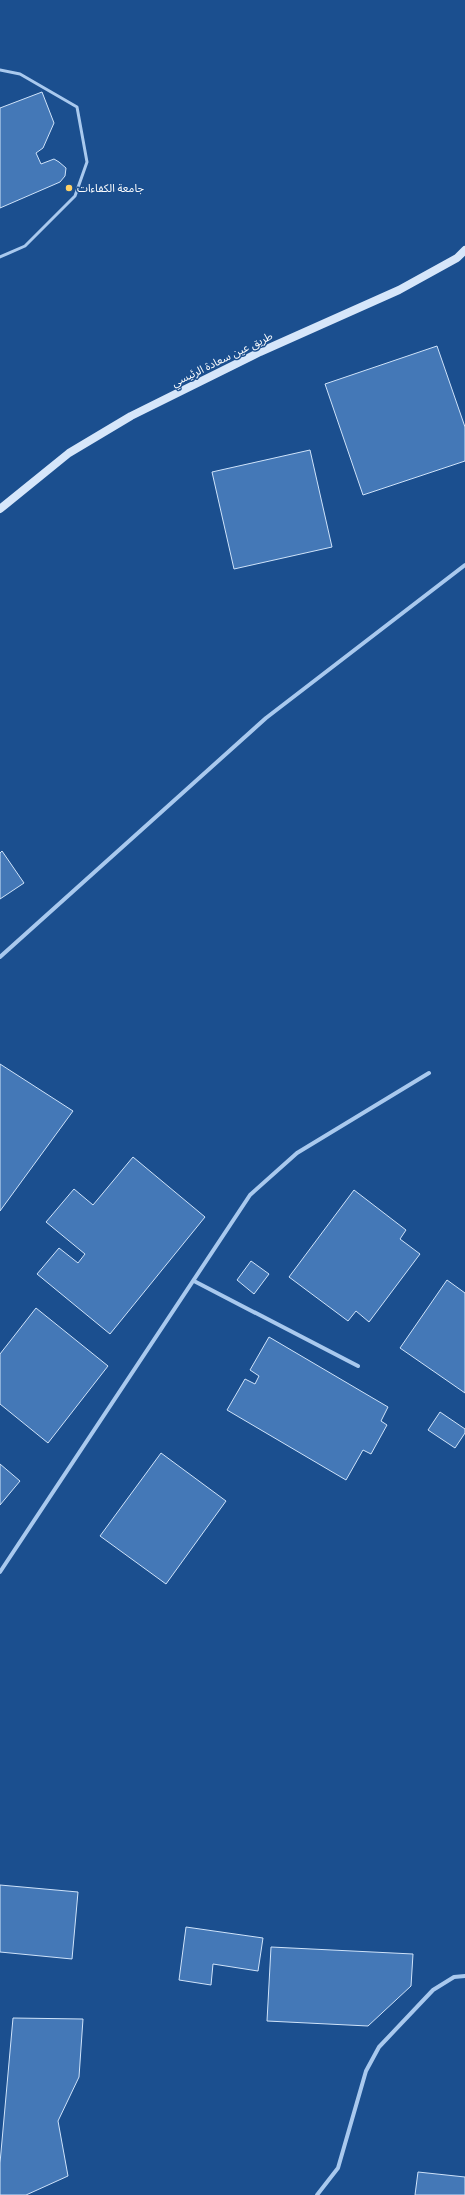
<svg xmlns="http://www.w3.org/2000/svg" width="465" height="2195" font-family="'Golos Text','Noto Sans Arabic',sans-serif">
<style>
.building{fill:#4478b7;stroke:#cfe3fa}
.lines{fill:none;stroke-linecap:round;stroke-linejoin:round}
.lane{stroke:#a9c9ee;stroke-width:3}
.street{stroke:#a9c9ee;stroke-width:4}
.secondary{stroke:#d6e6fa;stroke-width:8}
.poi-dot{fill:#ffd166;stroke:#1b4f8f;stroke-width:1.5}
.labels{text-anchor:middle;stroke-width:3;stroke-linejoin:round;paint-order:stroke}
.poi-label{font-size:11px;fill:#fff;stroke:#1b4f8f;text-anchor:start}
.street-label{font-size:11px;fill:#fff;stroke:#1b4f8f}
</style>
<rect width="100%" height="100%" fill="#1b4f8f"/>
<!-- building -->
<path class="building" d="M42 92 54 123 43 148 36 153 41 164 54 159 59 162 66 168 65 176 60 182 0 208V108Z
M437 346 465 427V461L363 495 325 384Z
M310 450 332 547 234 569 212 472Z
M2 851 24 883 0 899V853Z
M0 1064 73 1111 0 1211Z
M133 1157 205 1217 110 1334 37 1274 59 1248 78 1263 85 1254 46 1222 74 1189 93 1205Z
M354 1190 406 1230 400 1239 420 1254 369 1322 356 1311 348 1321 289 1277Z
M251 1261 269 1274 254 1294 237 1280Z
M447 1280 465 1293V1393L400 1348Z
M36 1308 108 1366 48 1443 0 1404V1354Z
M269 1337 388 1407 381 1421 387 1425 371 1454 363 1450 346 1480 227 1410 245 1379 255 1384 259 1376 250 1370Z
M440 1412 465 1429V1433L455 1448 428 1430Z
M161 1453 226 1501 166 1584 100 1536Z
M0 1464 20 1481 0 1505Z
M0 1885 78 1892 72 1959 0 1952Z
M186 1927 263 1938 258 1971 213 1964 211 1985 179 1980Z
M271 1947 413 1954 411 1986 368 2026 267 2021Z
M13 2018 83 2019 79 2077 58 2121 68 2176 26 2195H0V2163Z
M418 2172 465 2177V2195H415Z"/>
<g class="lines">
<!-- lane -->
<path class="lane" d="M0 70 20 74 77 107 87 162 75 196 25 246 0 257"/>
<!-- street -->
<path class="street" d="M0 957 266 718 465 565
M194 1281 358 1366
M0 1572 250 1195 297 1153 429 1073
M317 2195 338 2168 366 2071 379 2047 433 1990 454 1977 465 1976"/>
<!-- secondary -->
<path class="secondary" d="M0 509 69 453 131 416 260 352 399 290 457 258 465 250"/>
</g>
<!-- markers -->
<circle class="poi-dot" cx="69" cy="188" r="4"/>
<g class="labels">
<!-- poi labels -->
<g class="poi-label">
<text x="77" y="192">جامعة الكفاءات</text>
</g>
<!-- street labels -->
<g class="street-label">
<text transform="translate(222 359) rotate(-26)" y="4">طريق عين سعادة الرئيسي</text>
</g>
</g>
</svg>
